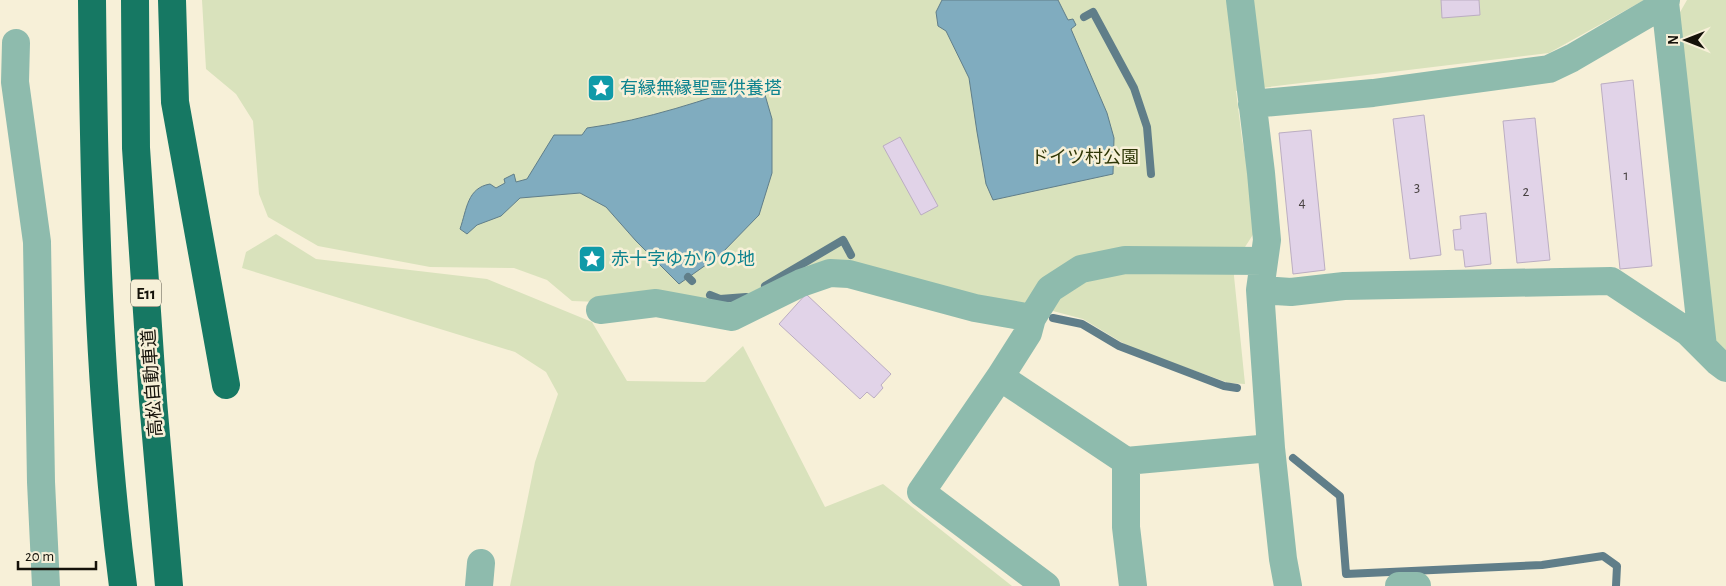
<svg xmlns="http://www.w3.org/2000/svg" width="1726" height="586" font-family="'Alegreya Sans','Noto Sans JP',sans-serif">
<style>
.green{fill:#d9e2bc}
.water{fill:#80acbf;stroke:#607e89}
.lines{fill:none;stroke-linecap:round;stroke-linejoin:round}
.stream{stroke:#607e89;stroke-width:8}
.building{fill:#e1d3e8;stroke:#bbadc2}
.minor{stroke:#8ebbad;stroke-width:28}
.highway{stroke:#167863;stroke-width:28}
.labels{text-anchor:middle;stroke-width:5;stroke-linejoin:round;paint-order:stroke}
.number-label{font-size:15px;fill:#484242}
.shield{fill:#f7f0d8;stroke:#595548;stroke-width:1}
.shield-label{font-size:16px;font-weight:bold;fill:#15120a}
.culture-label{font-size:18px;fill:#0d838f;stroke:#f7f0d8;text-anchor:start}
.park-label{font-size:18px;fill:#2f3707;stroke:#f7f0d8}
.street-label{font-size:18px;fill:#15120a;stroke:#f7f0d8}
</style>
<rect width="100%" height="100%" fill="#f7f0d8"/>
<!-- green -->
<path class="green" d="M202 0H1644L1549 53 1236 91 1242 139 1250 182 1254 233 1245 247 1236 250 1234 276 1245 384 1229 383 1131 348 1083 319 1023 303 977 297 837 261 735 307 572 301 547 280 514 268 430 267 318 246 268 217 259 194 253 121 236 94 206 69Z
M1687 0H1726V362L1712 346 1675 21Z
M276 234 316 259 487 279 592 322 627 381 705 382 743 346 825 507 883 484 1012 586H510L535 462 558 394 546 372 515 352 242 268 246 252Z"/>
<!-- water -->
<path class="water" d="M942 0H1058L1068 20 1073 19 1076 25 1071 29 1107 113 1114 138 1113 174 993 200 986 184 977 132 969 78 946 31 938 26 936 12Z
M761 81 772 119V173L759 215 720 255 679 284 636 241 606 207 580 193 520 198 501 216 477 225 467 234 460 229C467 209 467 188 490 184L496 188 505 183 504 179 514 174 516 182 527 179 554 135H582L587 128C647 120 704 100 761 81Z"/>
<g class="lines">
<!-- stream -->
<path class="stream" d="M1084 17 1093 12 1134 88 1147 127 1151 174
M688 277 692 281
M765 286 843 240 851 255
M710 295 720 299 746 297
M1053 318 1082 324 1119 346 1224 386 1237 388
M1293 458 1340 496 1346 574 1542 565 1603 556 1617 566 1616 586"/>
</g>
<!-- building -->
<path class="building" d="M1441 0H1479L1480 15 1442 18Z
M1633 80 1652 266 1620 269 1601 84Z
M1424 115 1441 255 1410 259 1393 119Z
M1535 118 1550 260 1517 263 1503 121Z
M1311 130 1325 270 1293 274 1279 133Z
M900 137 938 206 921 215 883 146Z
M1486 213 1491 264 1465 267 1463 250H1455L1453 230 1461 229 1460 216Z
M806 294 891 374 881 385 883 388 874 398 867 392 860 399 779 324Z"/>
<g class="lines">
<!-- minor -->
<path class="minor" d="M1240 0 1261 173 1267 240 1260 290 1271 448 1283 559 1288 586
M1665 2 1703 347
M16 43 15 82 37 242 41 482 46 586
M1252 104 1373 93 1549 69 1572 58 1656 9 1666 0
M1260 290 1291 292 1344 286 1611 281 1688 332 1718 362 1726 368
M600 310 656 303 732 317 801 283 830 273 849 274 975 308 1032 318
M1000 377 1028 333 1032 318 1050 289 1081 269 1125 260 1264 261
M479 586 481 563
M1046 586 921 492 1000 377 1126 461
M1133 586 1126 527V461L1271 448
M1399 586H1417"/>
<!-- highway -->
<path class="highway" d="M92 0C94 195 98 392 123 586
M135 0 136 148 153 401 169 586
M172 0 175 102 226 385"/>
</g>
<!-- icons -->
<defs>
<g id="sight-square" transform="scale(1.4375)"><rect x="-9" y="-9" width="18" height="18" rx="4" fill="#0f9aa8" stroke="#f7f0d8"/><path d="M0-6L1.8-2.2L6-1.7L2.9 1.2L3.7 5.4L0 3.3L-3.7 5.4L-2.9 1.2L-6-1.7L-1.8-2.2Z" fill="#fff"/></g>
</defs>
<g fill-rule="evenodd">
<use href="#sight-square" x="601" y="88"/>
<use href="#sight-square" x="592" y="259"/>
</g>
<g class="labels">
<!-- number labels -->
<g class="number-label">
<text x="1626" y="180">1</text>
<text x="1417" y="192">3</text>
<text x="1526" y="196">2</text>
<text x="1302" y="207">4</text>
</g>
<!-- shield labels -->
<rect class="shield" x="131" y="279.5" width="30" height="27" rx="4"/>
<g class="shield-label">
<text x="146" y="299">E11</text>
</g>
<!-- culture labels -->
<g class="culture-label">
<text x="620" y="94">有縁無縁聖霊供養塔</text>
<text x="611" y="265">赤十字ゆかりの地</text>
</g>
<!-- park labels -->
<g class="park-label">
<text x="1085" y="163">ドイツ村公園</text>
</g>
<!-- street labels -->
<g class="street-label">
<text transform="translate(152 383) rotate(-94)" y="6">高松自動車道</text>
</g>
</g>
<!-- north arrow -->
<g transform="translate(1686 40) rotate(270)" stroke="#f7f0d8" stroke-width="4" paint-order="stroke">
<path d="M0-4L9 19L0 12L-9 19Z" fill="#15120a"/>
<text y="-8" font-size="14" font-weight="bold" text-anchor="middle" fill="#15120a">N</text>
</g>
<!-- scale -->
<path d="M18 561v8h78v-8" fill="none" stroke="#15120a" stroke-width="2.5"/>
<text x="25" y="561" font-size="15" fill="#15120a" stroke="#f7f0d8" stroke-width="4" paint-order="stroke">20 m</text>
</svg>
